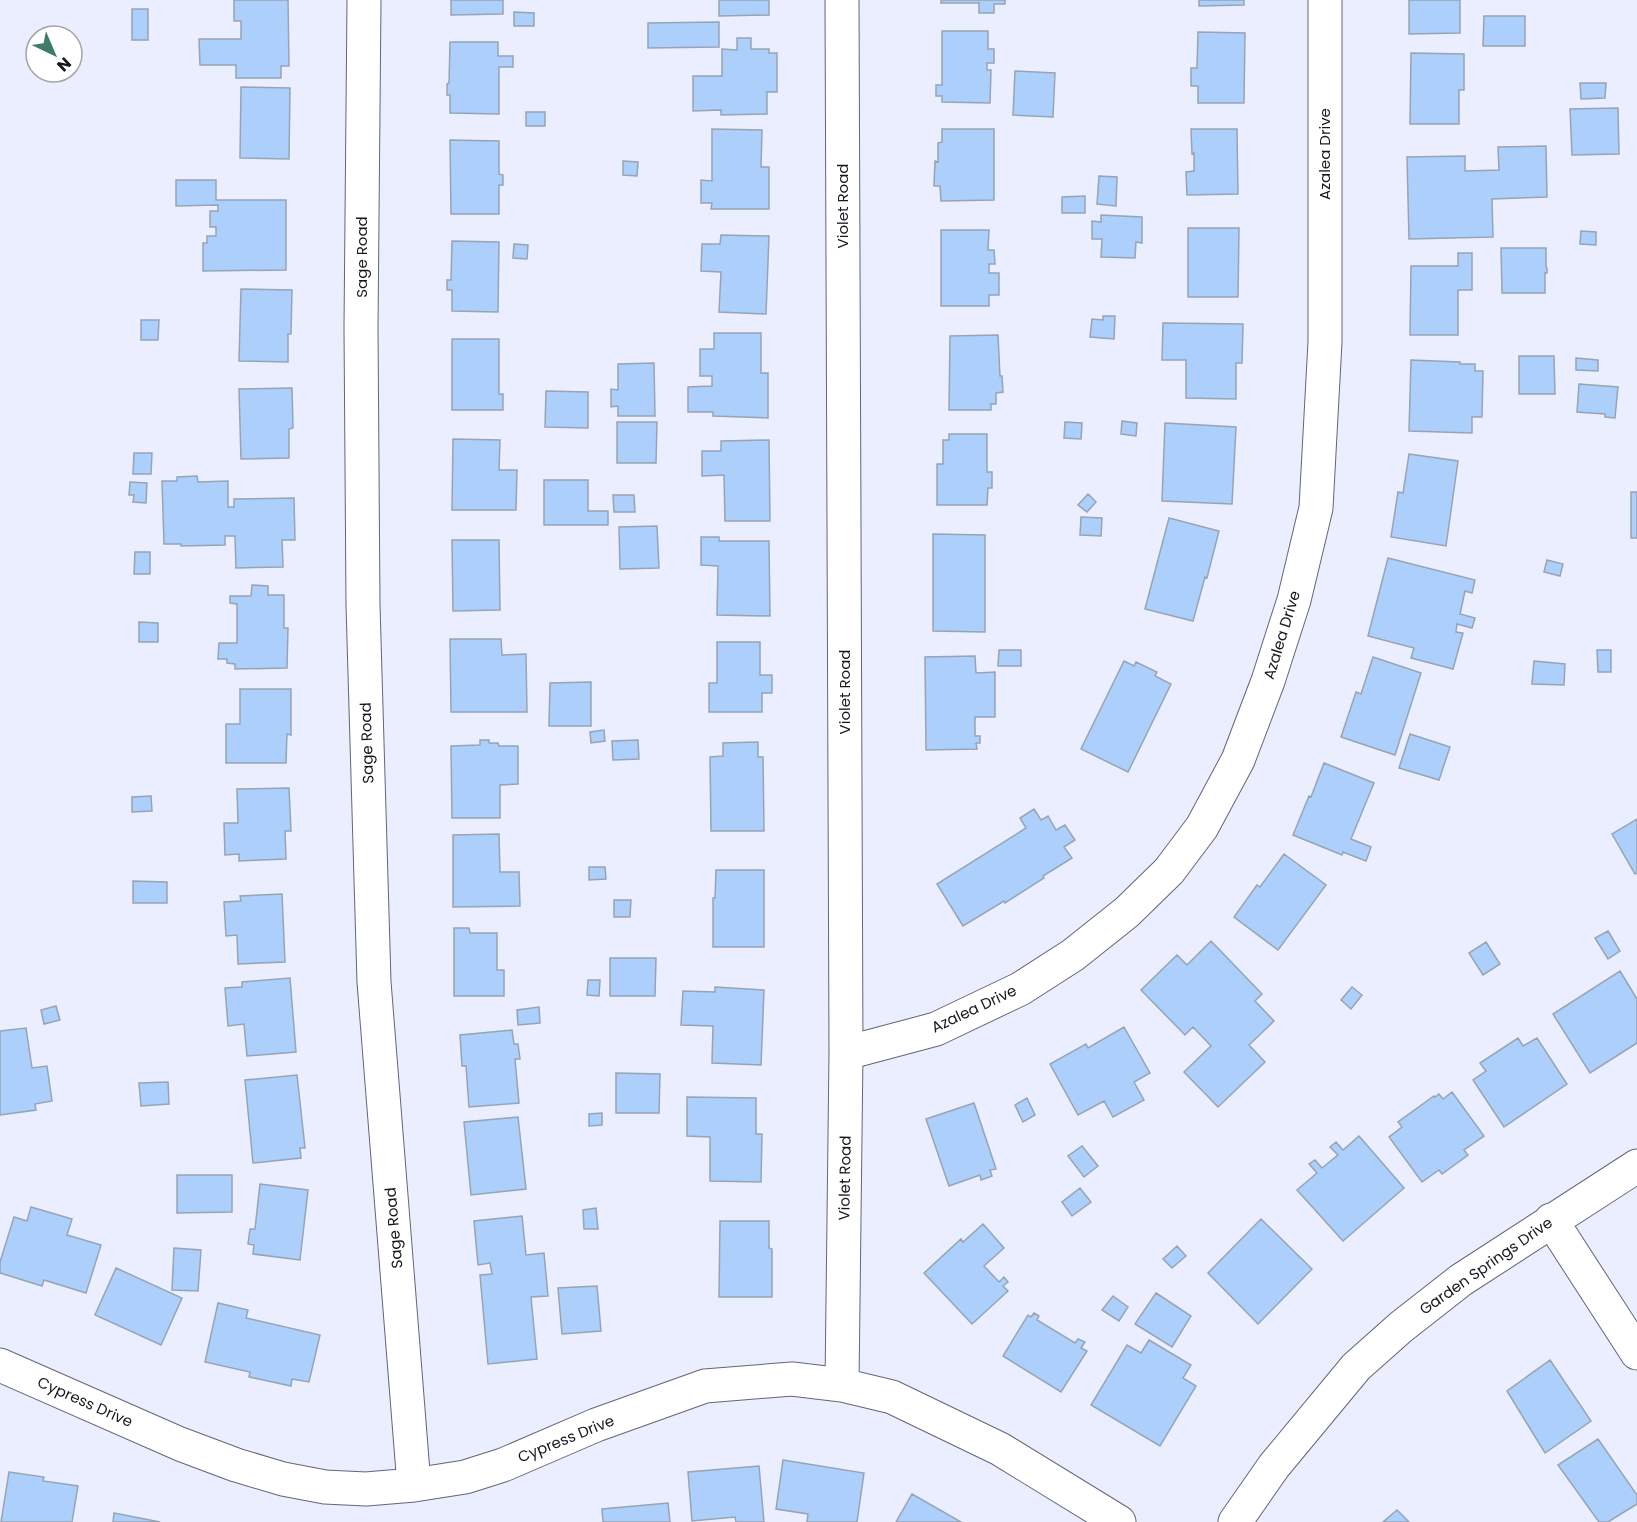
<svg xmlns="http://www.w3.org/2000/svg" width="1637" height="1522" font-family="Poppins,sans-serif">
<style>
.building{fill:#accffb;stroke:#97a4b4;stroke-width:1.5}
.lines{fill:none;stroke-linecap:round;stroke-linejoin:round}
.street-casing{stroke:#626678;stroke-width:35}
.street{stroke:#fff;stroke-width:33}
.labels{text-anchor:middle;stroke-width:4.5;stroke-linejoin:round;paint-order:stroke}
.street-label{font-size:15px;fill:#16181e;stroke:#fff}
</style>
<rect width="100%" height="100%" fill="#eaeefe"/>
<!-- building -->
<path class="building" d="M234 0H288L289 66H281V78H236V65H200L199 39H241V21H234Z
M451 0H503V14L451 15Z
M719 0H769V15L719 16Z
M941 0H1005V4H994V13H979V3H941Z
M1199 0H1244V5L1199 6Z
M1409 0H1460V33L1409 34Z
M132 9H148V40H132Z
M514 12 534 13V26H514Z
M1484 16H1525V46H1483Z
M719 22V47L648 48V23Z
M942 31H988V49H994V63H987V70H991L990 103 942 102V96H936V85H942Z
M1198 32 1245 33 1244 103H1198V86H1191V68H1197Z
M737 38H751V49H769V53H777V92H767V114L721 115V110L693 111V76H722V49L737 50Z
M450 42H498V56H513V67H499V114L450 113V95H447V84L449 83Z
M1411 53 1464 54V90H1459V124H1410Z
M1015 71 1055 73 1053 117 1013 115Z
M1580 83H1606L1605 98 1581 99Z
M241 87 290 88 289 159 240 158Z
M1618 108 1619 154 1572 155 1570 109Z
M526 112H545V126H526Z
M712 129 762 130 761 167H769V209H711L712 203H701V180L712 181Z
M942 129H994V200L941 201 940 186H934L935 161 938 162V143L942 142Z
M1191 129H1237L1238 194 1187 195 1186 172 1194 171V153L1192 154Z
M450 140 499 141V174L503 175V185H499V214H451Z
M1546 146 1547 197 1492 199 1493 237 1409 239 1407 157 1465 156V171L1499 170 1498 147Z
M623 161 638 162 637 176 623 175Z
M1099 176 1117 177 1116 206 1097 204Z
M176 180H216V200H286V270L203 271V243H207V236H216V227H210V211H218V205L176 206Z
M1085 196V213H1062V197Z
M1101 215 1142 217V243L1136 242 1135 258 1101 257 1102 239H1092V221L1101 222Z
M1188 228H1239L1238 297H1188Z
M941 230H989L988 250H994L995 264H989V273H999V295H989V306H941Z
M1581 231 1596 232V245L1580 244Z
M721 235 769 236 766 314 719 312 721 272 701 271 702 244H720Z
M452 241 499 242 498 312 452 311V290H447V280H451Z
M514 244 528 245 527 259 513 258Z
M1501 248H1546V267L1547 268V273H1545V293H1502Z
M1458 253H1472V290H1458V335H1410L1411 266H1458Z
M241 289 292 290 291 334H288V362L239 361Z
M1103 316H1115L1114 339 1090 337 1092 319 1103 320Z
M141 320H159L158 340H141Z
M1163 323 1243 324 1242 363H1236V399L1186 398V360H1162Z
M714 333H761V373H768V418L713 416V412H688V387L712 386V376H700V349H714Z
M998 335 1000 376H1002L1003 392 996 393V404H991V410H949L950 336Z
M452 339H499V394H503V410H452Z
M1519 356H1554L1555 394H1519Z
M1576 358 1598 360V371L1576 370Z
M1411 360 1460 362V364H1475V371H1483L1482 417H1472V433L1409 431Z
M654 363 655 416H618V406L611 407V389L618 390V364Z
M1579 384 1618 387 1615 418 1605 417V414L1577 412Z
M292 388 293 428 289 429V458L241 459 239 389Z
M546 391 588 392V428L545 427Z
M1122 421 1137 423 1136 436 1121 434Z
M617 422H657L656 463H617Z
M1065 422 1082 423 1081 439 1064 438Z
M1165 423 1236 427 1232 504 1162 501Z
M949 434H987V472H992V488H988L987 505H937V464H943V440H949Z
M453 439 500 440 499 470H517L516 510H452Z
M769 440 770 521H725L724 475 702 476V451H721V441Z
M134 453H152L151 474H133Z
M1409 454 1458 461 1446 546 1391 537 1398 492 1403 493Z
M197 476 198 482 228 481V507H234V499L294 498 295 540H282L283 567 236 568 235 536H225V545L181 546V544H164L162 481H177V477Z
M544 480H588V511H608V525H544Z
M130 482 147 483 146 503 133 502 134 495H129Z
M1631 492H1637V538H1631Z
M1088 494 1096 502 1087 512 1078 505Z
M613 495H634L635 512H614Z
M1081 517 1102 518 1101 536 1080 535Z
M1169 518 1219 531 1207 578 1205 577 1193 621 1145 609Z
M657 526 659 568 620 569 619 527Z
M933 534 985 535V632L933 631Z
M701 537H719V541H769L770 616 717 615 718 566 701 565Z
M452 540H499L500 610 453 611Z
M135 552H150V574H134Z
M1388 558 1475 580 1472 593 1465 591 1460 614 1475 618 1472 628 1457 624 1456 632 1463 633 1453 669 1411 658 1414 648 1368 636Z
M1547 560 1563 564 1560 576 1544 572Z
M252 585 268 586V595H284V628H288L287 668 235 669V664L227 663V659H218L219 643H237V604L230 603V596H251Z
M139 622 158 623V642H139Z
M450 639H501L502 655 526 654 527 712H451Z
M717 642H760V675H772V693H762V712H709V683H717Z
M999 650H1021V666H998Z
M1597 650H1611V672H1598Z
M975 656 976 673 995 672V717H975V736H980V743H976L977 749 926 750 925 657Z
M1373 657 1421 673 1395 755 1341 737 1356 692 1361 694Z
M1124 661 1134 666 1136 662 1157 672 1155 676 1171 684 1128 772 1081 749Z
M1534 661 1565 664 1564 685 1532 684Z
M591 682V726H549L550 683Z
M240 689H291V735L287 734 286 763H226V724H240Z
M604 730 605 741 591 743 590 732Z
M1410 734 1450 747 1439 780 1399 768Z
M480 740H489V743H498L499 746H518V784L500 785V818H452L451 746 480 745Z
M638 740 639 759 613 760 612 741Z
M758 742V757H763L764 831H711L710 757 723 756V743Z
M1324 763 1374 783 1351 839 1371 847 1366 861 1343 852 1342 855 1293 835 1309 796 1311 797Z
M289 788 291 831H285L286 859 239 861V854L225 855 224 823H238L237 789Z
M151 796 152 811 132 812V797Z
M1034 809 1041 820 1048 816 1056 830 1065 825 1075 840 1064 847 1072 858 1043 876 1044 878 1005 903 1004 901 963 926 937 884 1026 828 1020 818Z
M1637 819V873L1635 874 1612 834Z
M499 834 500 872H519L520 906 453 907V835Z
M1284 854 1326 885 1278 950 1234 917 1257 885 1260 887Z
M589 867H605L606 879 589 880Z
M716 870H764V947H713V898H715Z
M133 881 167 882V903H133Z
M282 894 285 962 238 964 237 935 226 936 224 902 241 901 240 896Z
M614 900H631L630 917H614Z
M454 928H469L470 933H497V970H504V996H454Z
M1608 931 1620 951 1608 959 1595 938Z
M1211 941 1262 994 1255 1001 1274 1021 1249 1045 1265 1062 1218 1107 1184 1072 1211 1046 1193 1027 1185 1035 1141 990 1177 955 1187 965Z
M1486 942 1500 964 1483 975 1469 953Z
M610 958H656L655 996H610Z
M1620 971 1637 999V1043L1590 1073 1553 1014Z
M290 978 296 1052 247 1056 244 1024 228 1026 225 988 242 987V982Z
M588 980H600L599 996 587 995Z
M715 987 764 990 761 1065 712 1063 713 1026 681 1025 683 991 715 992Z
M1352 987 1362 995 1351 1009 1341 1000Z
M56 1006 60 1020 44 1024 41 1010Z
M539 1007 540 1023 518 1025 517 1010Z
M1124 1027 1150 1073 1134 1082 1144 1100 1113 1117 1104 1101 1078 1115 1050 1064 1086 1044 1088 1048Z
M26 1028 32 1068 47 1066 52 1101 35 1104 36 1110 0 1115V1031Z
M512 1030 514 1044H518L520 1059H515L519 1103 469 1107 466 1066H462L460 1035Z
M1518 1038 1523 1046 1537 1038 1567 1084 1504 1127 1473 1080 1486 1071 1480 1063Z
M616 1073 660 1074 659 1113H616Z
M297 1075 305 1148H300L301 1158 253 1163 245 1080Z
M168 1082 169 1104 141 1106 139 1083Z
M1452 1092 1484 1136 1464 1150 1468 1155 1442 1174 1439 1170 1422 1182 1389 1137 1402 1127 1398 1122 1434 1096 1435 1097 1439 1094 1443 1099Z
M687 1097 756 1098V1134H762L761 1182 710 1181V1137L687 1136Z
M1027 1098 1035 1115 1023 1122 1015 1105Z
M974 1103 996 1169 990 1170 992 1176 981 1180 980 1175 949 1186 926 1119Z
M602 1113V1125L589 1126V1114Z
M518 1117 526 1189 471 1195 464 1122Z
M1359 1136 1404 1188 1343 1241 1297 1190 1317 1173 1309 1164 1315 1160 1322 1168 1338 1155 1330 1147 1336 1142 1343 1150Z
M1082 1146 1098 1166 1084 1177 1068 1156Z
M177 1175H232V1212L177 1213Z
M260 1184 308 1190 300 1260 253 1254 254 1245 248 1244 250 1229H255Z
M1080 1188 1091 1202 1072 1216 1062 1202Z
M31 1207 72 1219 67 1235 101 1245 86 1293 44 1280 42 1286 0 1273V1262L14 1217 27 1221Z
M596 1208 598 1229H584L583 1210Z
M522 1216 526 1255 544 1253 548 1296 531 1297 537 1359 488 1364 480 1275 492 1274 490 1263 478 1265 474 1221Z
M1261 1219 1312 1269 1258 1324 1208 1273Z
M720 1221H769V1248L772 1249V1297H719Z
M983 1224 1004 1248 984 1266 999 1282 1004 1277 1008 1282 1003 1286 1008 1291 972 1324 924 1273 961 1239 963 1242Z
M1177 1246 1186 1256 1172 1268 1163 1259Z
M174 1248 201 1250 198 1291 172 1290Z
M116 1268 182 1298 161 1345 95 1315Z
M597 1286 601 1331 562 1334 558 1288Z
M1156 1293 1191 1316 1172 1347 1135 1324Z
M1113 1296 1128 1307 1119 1321 1102 1310Z
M218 1303 248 1310 246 1318 320 1335 309 1382 292 1379 291 1386 249 1377 250 1372 205 1362Z
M1034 1313 1039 1316 1037 1320 1075 1343 1078 1339 1085 1342 1081 1348 1087 1351 1061 1392 1003 1356 1028 1315 1031 1317Z
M1149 1340 1191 1365 1183 1378 1196 1386 1160 1446 1091 1405 1127 1345 1141 1353Z
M1550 1360 1591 1421 1545 1453 1507 1391Z
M1598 1439 1637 1495V1504L1608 1522H1599L1558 1465Z
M783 1460 864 1473 857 1522H807L808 1514 776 1509Z
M759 1466 764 1522H736L735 1517 692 1521 688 1472Z
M9 1472 44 1477 43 1481 78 1486 72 1522H1Z
M912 1494 961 1522H896Z
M668 1503 670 1522H603L602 1509Z
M1397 1510 1409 1522H1383Z
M114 1513 160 1522H113Z"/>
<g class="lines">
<!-- street casing -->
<g class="street-casing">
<path id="street" d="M364 0 361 328 363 605 374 982 414 1485
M846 1053 936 1029 1020 989 1073 955 1127 912 1169 871 1202 827 1238 760 1268 681 1294 600 1316 508 1325 342V0
M1551 1220 1637 1353
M0 1365 180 1444 236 1465 283 1479 325 1487 366 1489 414 1485 465 1477 503 1465 596 1425 705 1386 792 1379 842 1385 892 1397 1000 1449 1119 1522
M842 1385 846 1053 842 0
M1235 1522 1274 1466 1356 1367 1401 1327 1461 1280 1637 1166"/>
</g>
<!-- street -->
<use href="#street" class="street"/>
</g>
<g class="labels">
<!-- street labels -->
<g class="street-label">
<text transform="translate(1325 154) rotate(-90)" y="5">Azalea Drive</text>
<text transform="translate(843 206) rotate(-90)" y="5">Violet Road</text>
<text transform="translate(362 257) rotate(-90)" y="5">Sage Road</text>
<text transform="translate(1282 635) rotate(-73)" y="5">Azalea Drive</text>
<text transform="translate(845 692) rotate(-90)" y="5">Violet Road</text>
<text transform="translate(367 743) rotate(-92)" y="5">Sage Road</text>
<text transform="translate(974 1009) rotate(-25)" y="5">Azalea Drive</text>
<text transform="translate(845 1178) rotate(-89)" y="5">Violet Road</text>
<text transform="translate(394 1228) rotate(-95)" y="5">Sage Road</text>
<text transform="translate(1486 1266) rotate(-35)" y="5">Garden Springs Drive</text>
<text transform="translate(85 1402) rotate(24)" y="5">Cypress Drive</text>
<text transform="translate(566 1439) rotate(-22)" y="5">Cypress Drive</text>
</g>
</g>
<!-- north arrow -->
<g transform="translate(54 54) rotate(136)"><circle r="28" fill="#ffffff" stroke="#a2a3a5" stroke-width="1.5"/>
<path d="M0-4.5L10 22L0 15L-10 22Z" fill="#3c7c69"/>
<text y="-9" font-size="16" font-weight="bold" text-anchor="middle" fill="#16181e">N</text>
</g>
</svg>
